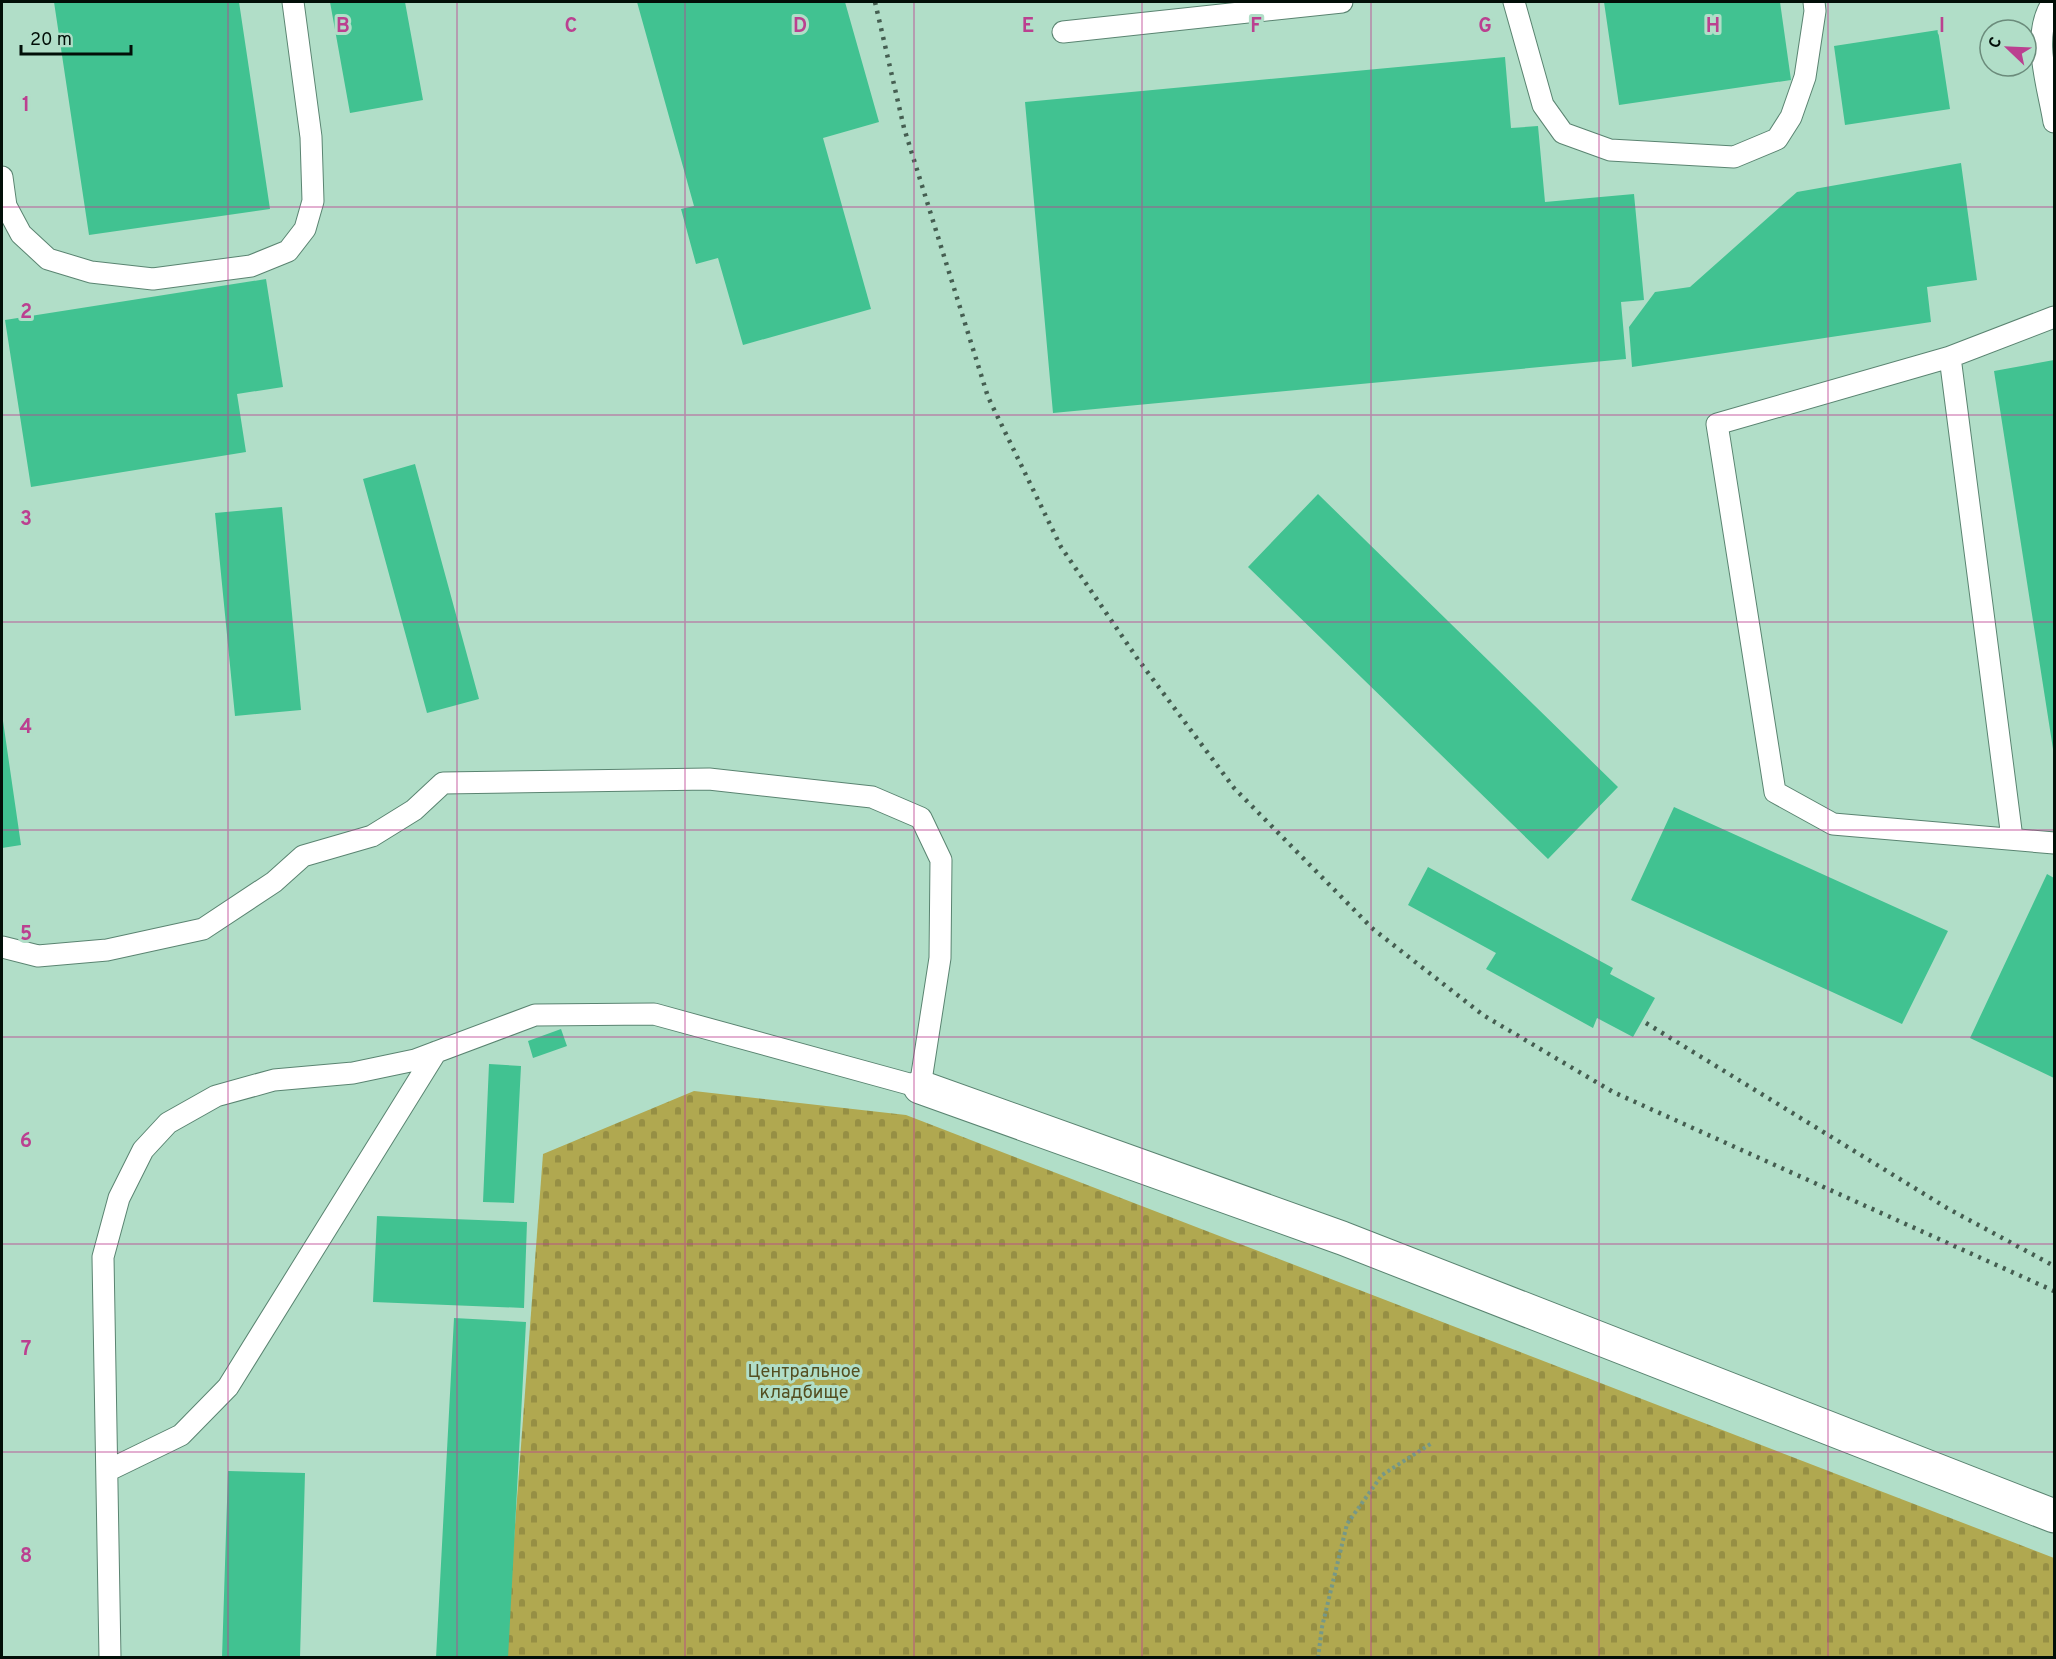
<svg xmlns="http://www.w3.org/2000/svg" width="2056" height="1659" font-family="Overpass,sans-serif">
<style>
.cemetery{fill:url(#cemetery-stones)}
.building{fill:#41c291}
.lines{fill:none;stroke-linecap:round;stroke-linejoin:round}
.lane-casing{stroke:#5a8471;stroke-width:23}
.street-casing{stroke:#5a8471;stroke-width:35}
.path{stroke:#769887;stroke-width:4;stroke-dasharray:3 3;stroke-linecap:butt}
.lane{stroke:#fff;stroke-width:21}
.street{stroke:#fff;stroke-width:33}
.rail{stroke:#455e51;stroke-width:4.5;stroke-dasharray:3 6;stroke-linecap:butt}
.grid{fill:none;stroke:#bb4090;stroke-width:1.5;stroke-opacity:0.55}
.labels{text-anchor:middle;stroke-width:6;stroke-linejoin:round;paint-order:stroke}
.park-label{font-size:18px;fill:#534e20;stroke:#b1dec8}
.grid-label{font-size:20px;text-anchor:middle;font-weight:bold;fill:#bb4090;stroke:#b1dec8;stroke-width:6;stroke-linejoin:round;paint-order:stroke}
</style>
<defs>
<pattern id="cemetery-stones" width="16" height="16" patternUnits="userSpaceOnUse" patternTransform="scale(1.5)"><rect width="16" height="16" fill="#b0a850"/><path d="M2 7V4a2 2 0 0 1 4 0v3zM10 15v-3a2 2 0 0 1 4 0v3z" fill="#968f44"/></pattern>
</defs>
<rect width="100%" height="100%" fill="#b1dec8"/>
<!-- cemetery -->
<path class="cemetery" d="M694 1091 906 1115 2054 1558V1657L505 1658 543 1154Z"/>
<!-- building -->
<path class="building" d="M54 2H239L270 209 89 235Z
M330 2H405L423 100 350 113Z
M637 2H845L879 122 823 138 871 309 743 345 718 258 696 264 681 209 694 206Z
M1604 2H1780L1791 80 1619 105Z
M1938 30 1950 109 1845 125 1834 46Z
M1505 57 1511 128 1538 126 1545 202 1634 194 1644 300 1621 302 1626 359 1053 413 1025 102Z
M1961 163 1977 280 1927 287 1931 322 1632 367 1629 327 1655 292 1690 287 1797 192Z
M266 279 283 387 237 394 246 452 31 487 5 320Z
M2054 360V749H2053L1994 371Z
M415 464 479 699 427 713 363 479Z
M1318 494 1618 787 1548 859 1248 567Z
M282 507 301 710 235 716 215 513Z
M3 721 21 845 2 848V722Z
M1674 807 1948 931 1902 1024 1631 900Z
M1428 867 1613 968 1610 974 1655 998 1633 1037 1597 1018 1593 1028 1486 969 1496 953 1408 905Z
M2047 874 2054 878V1078L1970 1038Z
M561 1029 567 1046 533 1058 528 1041Z
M489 1064 521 1066 514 1203 483 1202Z
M377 1216 527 1222 524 1308 373 1302Z
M454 1318 526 1322 508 1658H436Z
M228 1471 305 1473 300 1658H222Z"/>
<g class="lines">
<!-- lane casing -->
<g class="lane-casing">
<path id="lane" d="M1514 2 1543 105 1563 133 1610 150 1734 157 1777 139 1791 117 1805 77 1815 11 1814 2
M2053 2C2030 35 2048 85 2054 122
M1063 32 1342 2
M2 177 6 206 21 234 48 259 91 272 153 279 251 266 288 251 305 229 313 201 311 137 293 2
M2054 317 1950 357 1717 424 1775 792 1833 824 2054 843
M1950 357 2012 838
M2 947 38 956 107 950 203 929 274 882 303 856 372 836 414 810 443 783 709 779 872 797 921 818 941 860 940 958 920 1087 654 1014 535 1015 415 1060 353 1073 274 1080 216 1096 168 1123 143 1150 119 1198 103 1257 110 1658
M107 1471 181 1435 228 1387 436 1052"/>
</g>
<!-- street casing -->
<g class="street-casing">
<path id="street" d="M920 1087 1342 1238 2054 1516"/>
</g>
<!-- path -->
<path class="path" d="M1318 1658 1322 1627 1347 1524 1382 1475 1432 1443"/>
<!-- lane -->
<use href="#lane" class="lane"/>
<!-- street -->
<use href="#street" class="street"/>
<!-- rail -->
<path class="rail" d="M875 2 904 128 988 397 1061 547 1137 658 1234 788 1373 929 1483 1015 1613 1092 2054 1291
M1646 1023 1947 1208 2054 1266"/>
</g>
<!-- grid -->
<path class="grid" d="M228 2V1658M457 2V1658M685 2V1658M914 2V1658M1142 2V1658M1371 2V1658M1599 2V1658M1828 2V1658M2 207H2054M2 415H2054M2 622H2054M2 830H2054M2 1037H2054M2 1244H2054M2 1452H2054"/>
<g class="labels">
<!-- park labels -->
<g class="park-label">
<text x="804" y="1377">Центральное<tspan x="804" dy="21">кладбище</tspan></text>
</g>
</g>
<g class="grid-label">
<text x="343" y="32">B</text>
<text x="571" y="32">C</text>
<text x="800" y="32">D</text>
<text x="1028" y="32">E</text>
<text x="1256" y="32">F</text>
<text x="1485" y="32">G</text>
<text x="1713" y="32">H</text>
<text x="1942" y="32">I</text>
<text x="26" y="111">1</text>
<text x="26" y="318">2</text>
<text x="26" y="525">3</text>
<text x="26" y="733">4</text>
<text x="26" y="940">5</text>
<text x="26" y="1147">6</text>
<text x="26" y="1355">7</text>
<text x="26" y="1562">8</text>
</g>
<!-- border -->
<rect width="2056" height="1659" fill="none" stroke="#020f08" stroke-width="6"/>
<!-- north arrow -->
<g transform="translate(2008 48) rotate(293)"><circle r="28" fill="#b1dec8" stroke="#6b8b7b" stroke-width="1.5"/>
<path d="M0-4.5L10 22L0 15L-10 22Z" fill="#bb4090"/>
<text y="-9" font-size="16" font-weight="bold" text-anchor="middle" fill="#020f08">С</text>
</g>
<!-- scale -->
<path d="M21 45v9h110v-9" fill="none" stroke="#020f08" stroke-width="3"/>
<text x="30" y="45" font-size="18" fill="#020f08" stroke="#b1dec8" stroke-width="4.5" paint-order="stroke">20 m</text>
</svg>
